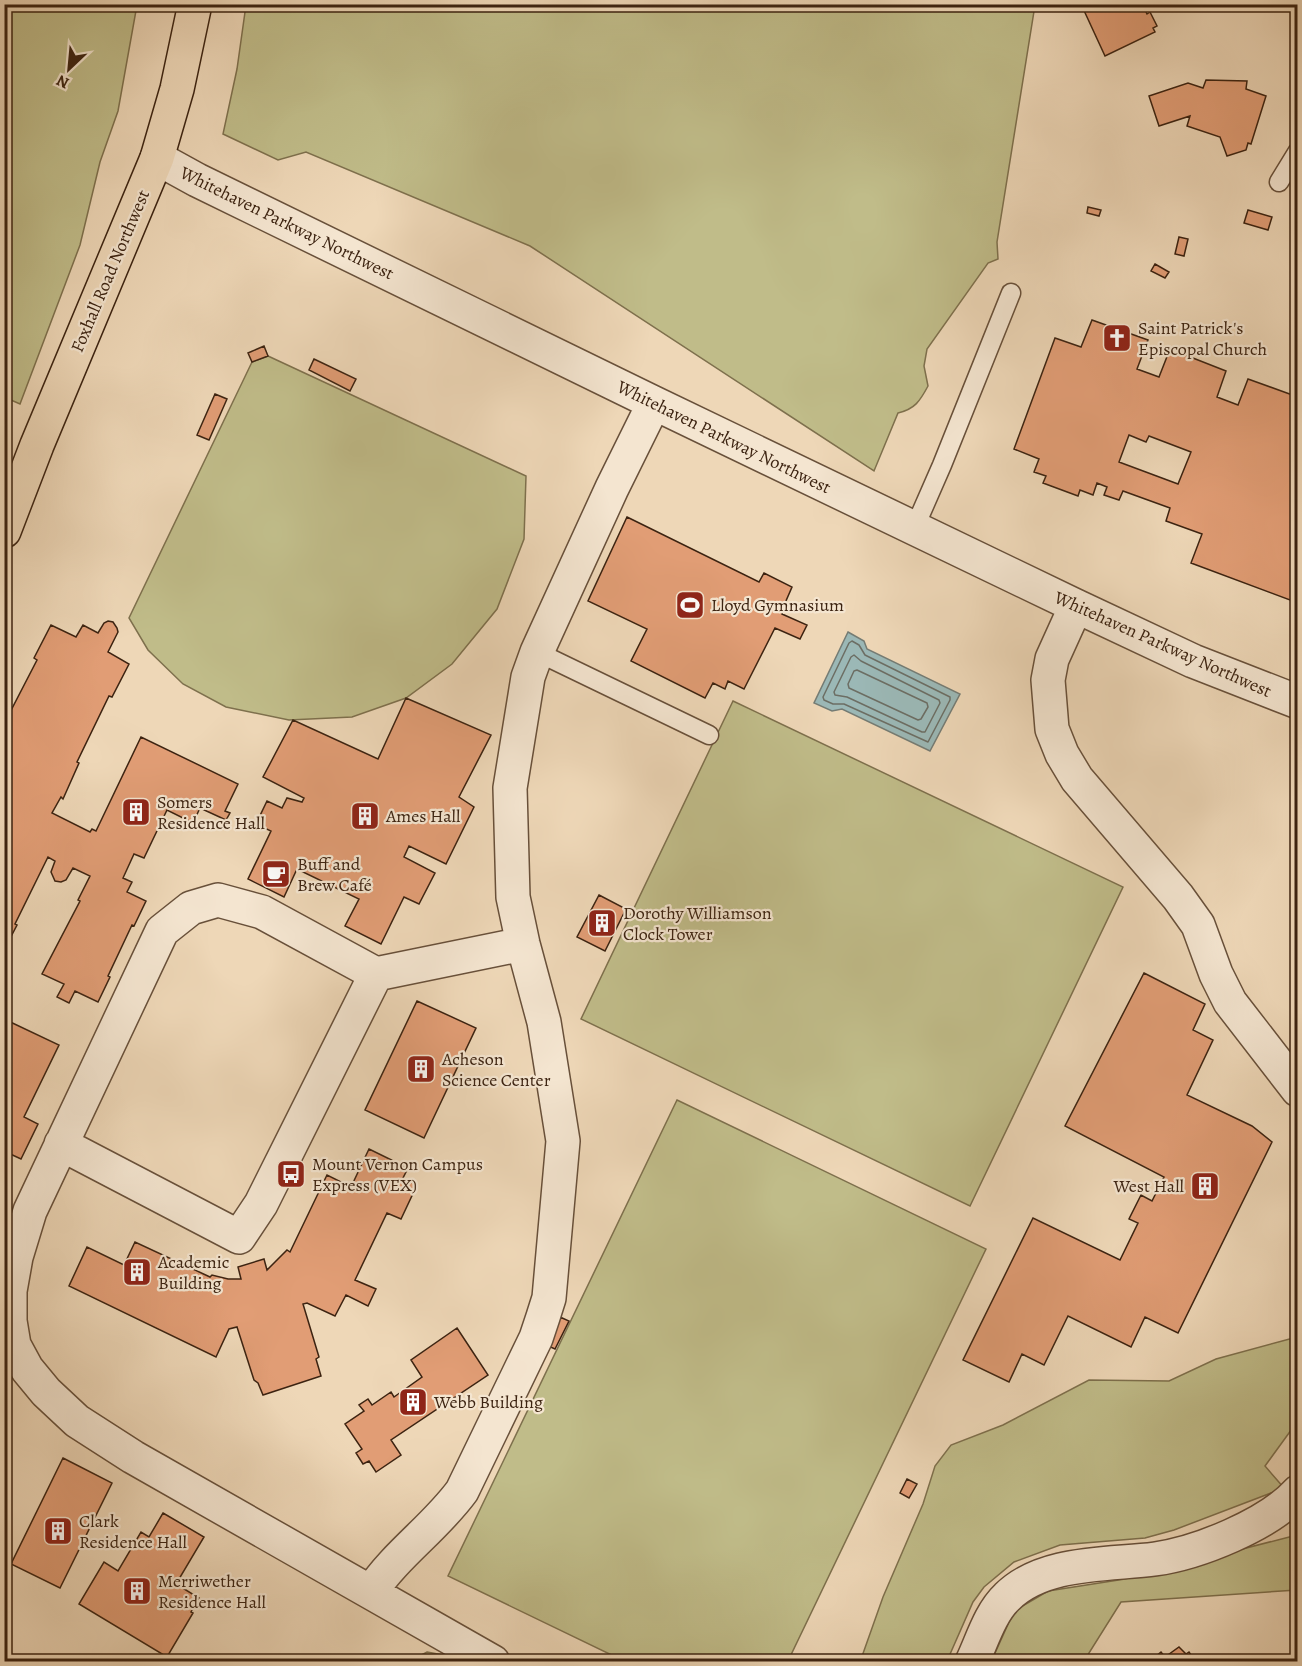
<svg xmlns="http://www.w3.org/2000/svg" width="1302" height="1666" font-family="Alegreya,serif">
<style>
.green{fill:#c0bc89;stroke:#7e704d;stroke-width:1.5}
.water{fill:#9bb8b6;stroke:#757c74;stroke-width:1.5}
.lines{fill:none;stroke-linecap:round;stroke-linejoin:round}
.shore{stroke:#6c6e64;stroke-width:1.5}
.building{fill:#e19d75;stroke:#3c2311;stroke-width:1.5;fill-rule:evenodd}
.service-casing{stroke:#68503a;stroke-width:21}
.minor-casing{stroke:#68503a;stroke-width:36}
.primary-casing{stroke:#3c2311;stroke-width:36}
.service{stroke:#f4e5d0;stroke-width:18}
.minor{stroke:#f4e5d0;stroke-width:33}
.primary{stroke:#eed7b7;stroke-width:33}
.labels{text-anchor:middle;stroke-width:4.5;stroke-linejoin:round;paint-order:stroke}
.street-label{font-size:18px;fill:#3c2311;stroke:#f4e5d0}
.poi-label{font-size:18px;fill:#3c2311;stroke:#f4e5d0;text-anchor:start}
</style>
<rect width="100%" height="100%" fill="#eed7b7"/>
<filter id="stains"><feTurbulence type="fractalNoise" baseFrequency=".00333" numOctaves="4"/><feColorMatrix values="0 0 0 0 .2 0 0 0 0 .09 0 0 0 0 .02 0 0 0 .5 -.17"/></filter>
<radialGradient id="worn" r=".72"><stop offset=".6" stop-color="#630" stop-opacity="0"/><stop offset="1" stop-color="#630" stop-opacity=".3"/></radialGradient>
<!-- green -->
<path class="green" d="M4 5H137L118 111 100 162 80 245 20 404 4 397Z
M246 5H1035L997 242 998 259 988 263 927 349 924 366 928 386C920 401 915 409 898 413L874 471 530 246 306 152 278 160 223 134 237 69Z
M268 356 526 476 524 539 497 609 452 664 406 698 352 717 289 720 226 707 183 684 148 650 129 618 252 362Z
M733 701 1123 887 970 1206 581 1019Z
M677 1100 986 1249 788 1661H624L448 1576Z
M1297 1337V1422L1265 1466 1284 1488 1174 1530 1145 1538 1060 1545 1014 1562 984 1587 973 1602 947 1661 860 1662 883 1597 923 1504 935 1466 951 1445 1003 1425 1089 1380 1169 1381 1216 1359Z
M1297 1535V1590L1121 1602 1084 1661 991 1662 1014 1611 1048 1591 1125 1579Z
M427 1652 443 1655 454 1661H410Z"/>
<!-- water -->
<path class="water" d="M848 632 864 641 867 649 960 694 930 751 842 709 832 711 814 703Z"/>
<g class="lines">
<!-- shore -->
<path class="shore" d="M852 641 859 645 865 655 950 697V700L928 742 844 704H833L824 700 823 697 849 643Z
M854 655 861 661 939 700 940 703 925 732H922L847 697 835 695 834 692 851 657Z
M857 670 927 703 928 707 921 719 918 720 849 688 848 684 854 671Z"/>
</g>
<!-- building -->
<path class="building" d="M1081 4H1142L1147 14 1150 12 1157 26 1153 28 1155 32 1105 56Z
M1206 80 1247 81 1246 89 1266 96 1251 144 1248 143 1246 150 1227 156 1220 137 1187 126 1190 116 1159 126 1149 96 1188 83 1203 88Z
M1088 207 1101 210 1099 216 1087 213Z
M1248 210 1272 217 1268 230 1244 223Z
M1179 237 1188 239 1184 256 1175 254Z
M1155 264 1169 272 1165 278 1151 271Z
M1092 320 1148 340 1137 369 1159 377 1170 349 1226 371 1217 397 1238 405 1248 379 1298 397V420L1295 426 1298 427V603L1191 563 1202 534 1166 521 1170 508 1123 491 1119 500 1104 495 1107 487 1097 483 1093 495 1080 490 1078 496 1043 483 1046 476 1034 472 1039 459 1014 449 1055 338 1081 347ZM1129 435 1146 442 1149 436 1191 452 1178 484 1119 462Z
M264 346 268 356 252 362 248 353Z
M314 359 356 379 350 391 309 370Z
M215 394 227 399 209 440 197 435Z
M627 517 759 582 764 573 792 587 782 610 783 611 782 614 807 625 800 639 775 628 744 689 728 681 725 689 713 683 705 698 631 661 647 629 588 601Z
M108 621 113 622 117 628 118 632 108 652 129 664 112 697 109 696 77 762 79 763 63 799 61 797 52 813 90 832 92 829 96 831 141 737 238 784 225 811 230 813 226 820 200 808 193 823 167 810 144 858 134 854 123 878 132 882 127 892 146 901 134 926 132 925 108 976 110 977 98 1002 75 991 69 1003 57 997 64 984 42 974 80 901 78 900 90 876 73 868 66 880 61 882 55 881 51 872 55 861 48 857 15 924 17 925 4 950V724L37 660 34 658 51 625 76 637 83 625 98 633 104 623Z
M406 698 491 735 459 797 474 807 446 864 409 846 404 857 435 873 419 904 404 897 381 944 345 926 359 899 297 869 284 897 248 879 271 831 256 824 267 801 282 808 287 798 302 802 304 798 263 777 293 720 378 759Z
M599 895 626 909 605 951 577 937Z
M1144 973 1205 1004 1193 1030 1213 1040 1187 1095 1252 1126 1272 1142 1178 1333 1145 1317 1131 1347 1068 1316 1044 1365 1022 1354 1009 1382 963 1360 1033 1218 1120 1260 1138 1223 1129 1219 1141 1195 1152 1201 1164 1177 1065 1126Z
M417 1001 476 1028 424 1138 365 1110Z
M4 1019 59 1045 24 1117 38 1124 21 1159 6 1152 4 1155Z
M369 1149 408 1168 403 1178 417 1185 401 1219 387 1213 355 1280 376 1289 368 1306 346 1295 335 1316 307 1303 303 1304 319 1357 316 1359 321 1376 263 1395 258 1383 254 1380 237 1327 229 1329 216 1357 69 1286 87 1247 124 1265 135 1242 210 1277 212 1275 228 1279H241L238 1267 264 1259 267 1270 287 1250 290 1252 327 1175 351 1187Z
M560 1317 569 1321 555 1349 546 1345Z
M457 1328 488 1375 391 1440 401 1455 376 1472 369 1461 363 1464 356 1453 362 1449 345 1424 364 1411 359 1405 368 1399 372 1405 391 1392 394 1397 422 1377 411 1360Z
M63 1458 112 1483 60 1588 11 1564Z
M907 1479 917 1484 909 1498 900 1493Z
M163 1513 204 1537 176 1584 199 1598 191 1612 193 1613 167 1657 79 1604 104 1562 118 1571 141 1532 149 1537Z
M1179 1647 1186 1654 1189 1652 1196 1662H1149L1161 1652 1165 1657Z"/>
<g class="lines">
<!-- service casing -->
<g class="service-casing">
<path id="service" d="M1279 182 1298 151
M914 529 942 465 1011 293
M537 652 709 735"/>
</g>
<!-- minor casing -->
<g class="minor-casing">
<path id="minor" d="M157 158 197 180 654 403 1076 606 1193 661 1298 702
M1076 606 1052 659 1048 680 1052 729 1062 754 1077 779 1178 897 1198 925 1216 974 1230 1002 1298 1090
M61 1144 239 1237 261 1204 376 974
M371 1592C396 1554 435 1528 462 1491L536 1338 543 1317 549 1298 563 1141 544 1022 523 944 513 897 510 788 528 677 537 652 612 488 654 403
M493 1662 133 1457 77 1421 46 1392 27 1369 14 1345 10 1321V1291L16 1257 30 1211 162 931 191 908 218 900 262 912 376 974 523 944
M972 1662C982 1641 990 1613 1007 1597 1043 1561 1107 1565 1155 1559 1198 1553 1268 1525 1298 1492"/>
</g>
<!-- primary casing -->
<g class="primary-casing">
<path id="primary" d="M4 531 37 445 157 158 177 89 195 4"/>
</g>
<!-- service -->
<use href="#service" class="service"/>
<!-- minor -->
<use href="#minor" class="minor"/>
<!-- primary -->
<use href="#primary" class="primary"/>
</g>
<!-- icons -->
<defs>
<g id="church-square" transform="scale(1.5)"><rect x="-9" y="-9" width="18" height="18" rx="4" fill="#8f2418" stroke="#f4e5d0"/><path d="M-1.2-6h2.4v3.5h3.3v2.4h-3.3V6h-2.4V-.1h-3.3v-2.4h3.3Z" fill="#fff"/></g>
<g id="stadium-square" transform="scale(1.5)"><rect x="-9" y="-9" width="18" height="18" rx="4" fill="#8f2418" stroke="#f4e5d0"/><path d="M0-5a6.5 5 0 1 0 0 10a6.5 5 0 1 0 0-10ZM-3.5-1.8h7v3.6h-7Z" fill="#fff"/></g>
<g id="building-square" transform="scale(1.5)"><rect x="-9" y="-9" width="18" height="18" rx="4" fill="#8f2418" stroke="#f4e5d0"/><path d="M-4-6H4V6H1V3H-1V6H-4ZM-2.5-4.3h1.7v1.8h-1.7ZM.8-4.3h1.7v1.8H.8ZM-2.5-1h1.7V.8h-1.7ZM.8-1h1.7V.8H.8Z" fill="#fff"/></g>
<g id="cafe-square" transform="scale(1.5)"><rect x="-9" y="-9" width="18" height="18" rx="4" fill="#8f2418" stroke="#f4e5d0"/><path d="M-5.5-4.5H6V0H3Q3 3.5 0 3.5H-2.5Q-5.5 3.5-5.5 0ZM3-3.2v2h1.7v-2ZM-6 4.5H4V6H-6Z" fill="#fff"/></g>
<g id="bus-square" transform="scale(1.5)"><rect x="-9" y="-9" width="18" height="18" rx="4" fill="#8f2418" stroke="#f4e5d0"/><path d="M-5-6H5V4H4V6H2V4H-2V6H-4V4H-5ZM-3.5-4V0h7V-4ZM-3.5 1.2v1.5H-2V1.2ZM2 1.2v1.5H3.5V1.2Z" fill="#fff"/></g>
</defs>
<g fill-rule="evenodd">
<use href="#church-square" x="1117" y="338"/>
<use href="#stadium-square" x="690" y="605"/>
<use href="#building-square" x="136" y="812"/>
<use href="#building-square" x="365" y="816"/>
<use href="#cafe-square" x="276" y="874"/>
<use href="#building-square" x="602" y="923"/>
<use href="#building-square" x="421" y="1069"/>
<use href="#bus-square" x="291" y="1174"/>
<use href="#building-square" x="1205" y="1186"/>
<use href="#building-square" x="137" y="1272"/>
<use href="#building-square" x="413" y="1402"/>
<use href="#building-square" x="58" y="1531"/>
<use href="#building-square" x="137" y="1591"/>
</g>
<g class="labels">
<!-- street labels -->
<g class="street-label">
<text transform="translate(287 223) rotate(26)" y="6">Whitehaven Parkway Northwest</text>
<text transform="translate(110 271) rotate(-67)" y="6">Foxhall Road Northwest</text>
<text transform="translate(724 437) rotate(26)" y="6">Whitehaven Parkway Northwest</text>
<text transform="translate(1163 644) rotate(24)" y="6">Whitehaven Parkway Northwest</text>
</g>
<!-- poi labels -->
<g class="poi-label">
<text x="1138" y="334">Saint Patrick's<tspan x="1138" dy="21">Episcopal Church</tspan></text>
<text x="711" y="611">Lloyd Gymnasium</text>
<text x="157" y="808">Somers<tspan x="157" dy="21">Residence Hall</tspan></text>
<text x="386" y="822">Ames Hall</text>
<text x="297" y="870">Buff and<tspan x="297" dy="21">Brew Café</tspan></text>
<text x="623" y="919">Dorothy Williamson<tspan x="623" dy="21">Clock Tower</tspan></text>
<text x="442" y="1065">Acheson<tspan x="442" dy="21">Science Center</tspan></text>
<text x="312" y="1170">Mount Vernon Campus<tspan x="312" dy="21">Express (VEX)</tspan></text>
<text x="1184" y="1192" text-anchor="end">West Hall</text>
<text x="158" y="1268">Academic<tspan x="158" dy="21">Building</tspan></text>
<text x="434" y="1408">Webb Building</text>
<text x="79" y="1527">Clark<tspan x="79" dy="21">Residence Hall</tspan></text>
<text x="158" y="1587">Merriwether<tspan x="158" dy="21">Residence Hall</tspan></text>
</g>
</g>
<!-- margin -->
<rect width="1302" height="1666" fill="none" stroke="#eed7b7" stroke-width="24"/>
<rect x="6" y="6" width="1290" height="1654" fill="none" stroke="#3c2311" stroke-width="3"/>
<rect x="12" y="12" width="1278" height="1642" fill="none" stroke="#3c2311" stroke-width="1.5"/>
<!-- north arrow -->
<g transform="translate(69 69) rotate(206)" stroke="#f4e5d0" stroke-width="4.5" paint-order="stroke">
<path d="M0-4.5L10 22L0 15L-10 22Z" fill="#3c2311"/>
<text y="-9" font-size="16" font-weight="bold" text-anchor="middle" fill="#3c2311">N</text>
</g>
<rect width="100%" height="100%" filter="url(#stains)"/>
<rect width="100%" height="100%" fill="url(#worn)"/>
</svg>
